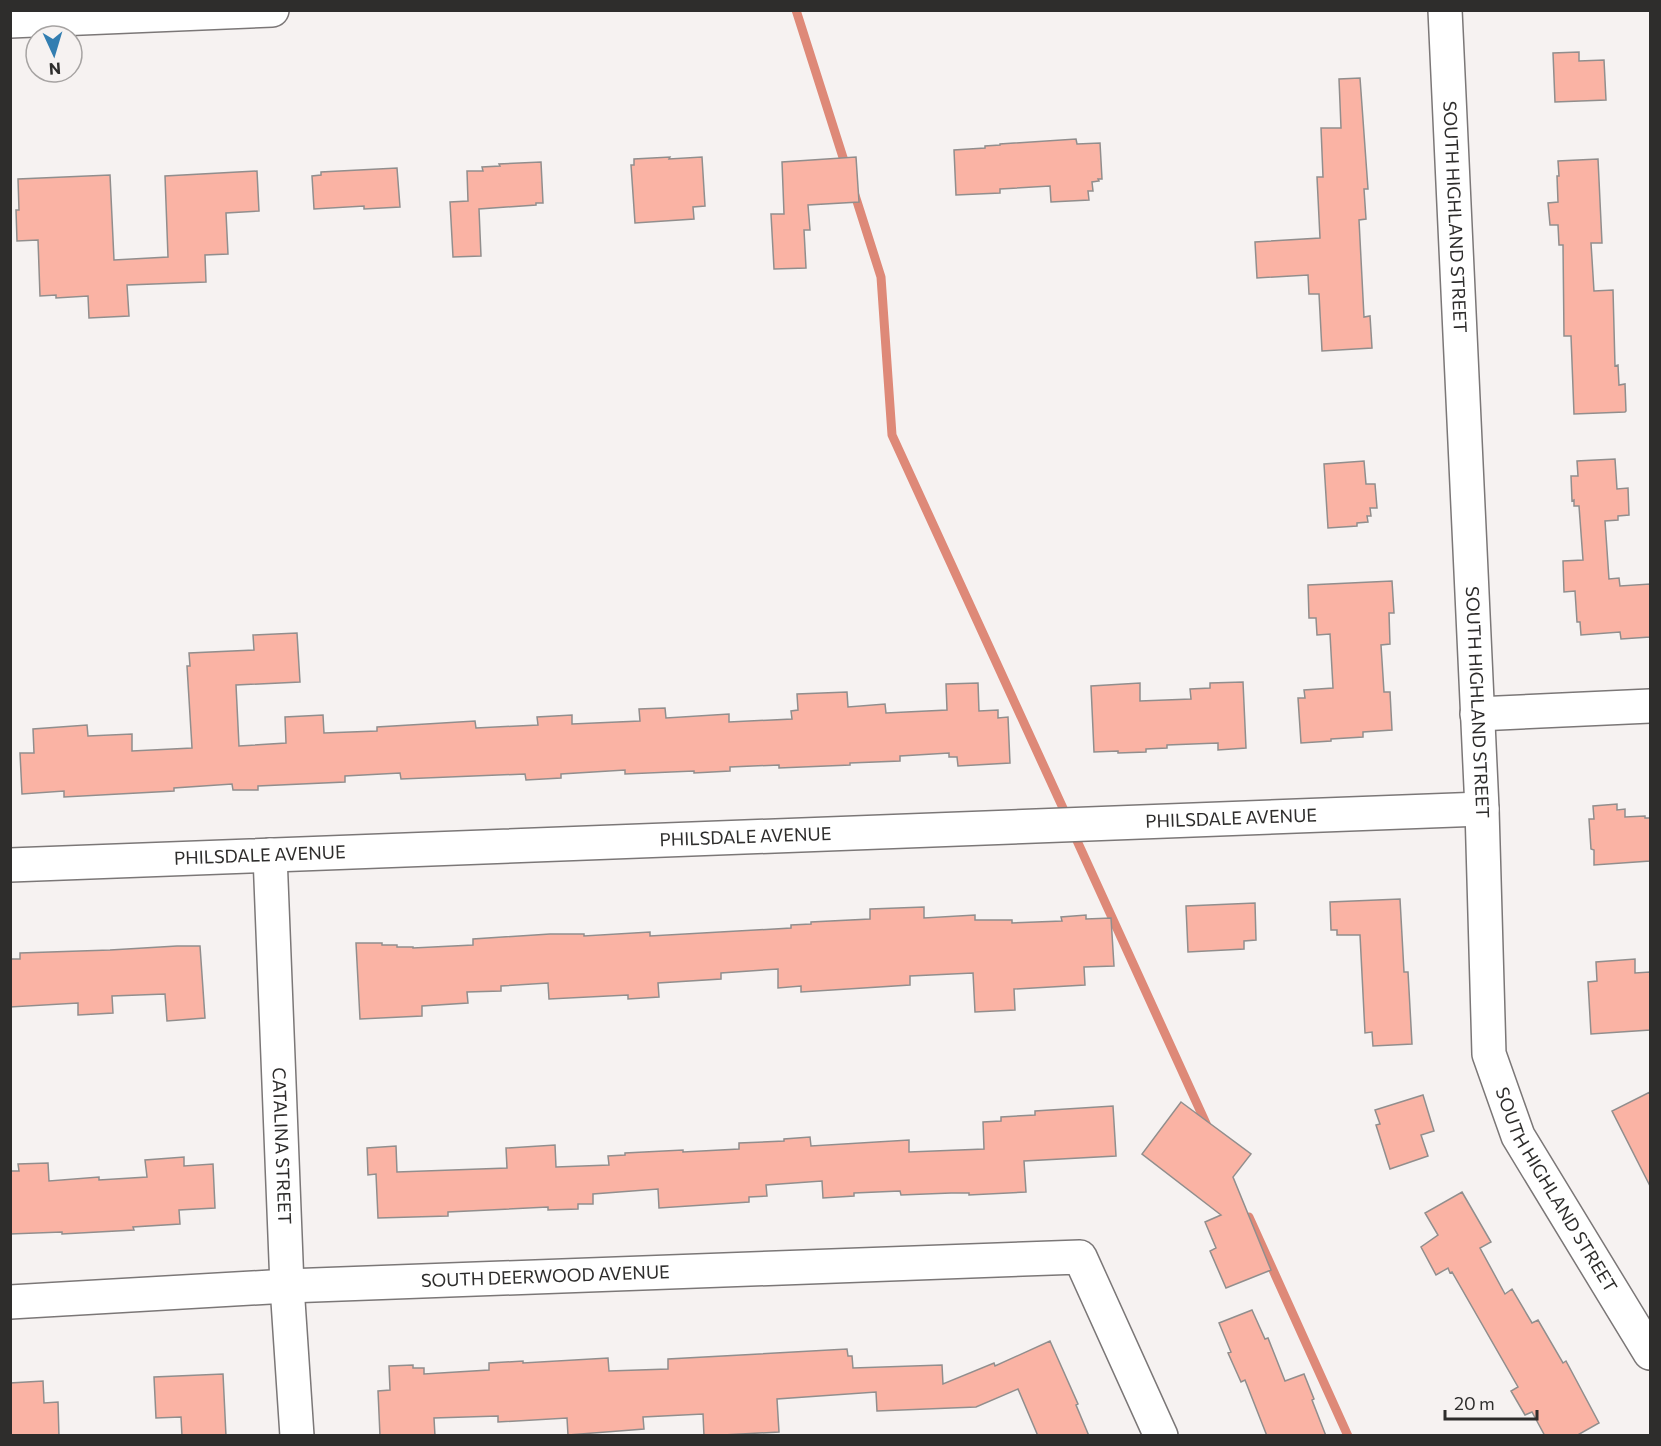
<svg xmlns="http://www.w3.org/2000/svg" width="1661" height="1446" font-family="Commissioner,sans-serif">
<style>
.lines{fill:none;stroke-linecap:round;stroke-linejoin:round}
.stream{stroke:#de8978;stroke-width:9}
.building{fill:#fab3a4;stroke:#918e8d;stroke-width:1.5}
.minor-casing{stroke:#7b7777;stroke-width:36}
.secondary-casing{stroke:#7b7777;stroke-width:36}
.minor{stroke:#fff;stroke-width:33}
.secondary{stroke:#fff;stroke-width:33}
.labels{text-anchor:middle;stroke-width:5;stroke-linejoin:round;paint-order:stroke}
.street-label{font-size:18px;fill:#2e2d2c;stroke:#f6f2f1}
</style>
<rect width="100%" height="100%" fill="#f6f2f1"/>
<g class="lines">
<!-- stream -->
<path class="stream" d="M796 10 847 170
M854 192 881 277 892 435 1068 819
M1073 832 1209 1130
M1249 1217 1348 1436"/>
</g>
<!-- building -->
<path class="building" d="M1579 52V61L1604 60 1606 100 1555 102 1553 53Z
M1360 78 1368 189H1364L1366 219 1359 220 1364 317 1370 316 1372 348 1322 351 1319 294H1309L1308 275 1257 278 1255 242 1320 238 1317 177H1323L1321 128H1341L1339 79Z
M1076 139 1077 144 1100 143 1102 179H1098L1099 181 1092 182 1093 191H1088L1089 200 1051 202 1050 186 1000 189V193L956 195 954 150 985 148V146L1000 145V144Z
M670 157 669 159 702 157 705 206 693 207 694 219 635 223 631 165H634V159Z
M856 157 859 202 808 205 810 230H804L806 268 774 269 771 214H784L782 162Z
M1598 159 1602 243H1591L1594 291 1613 290 1615 366 1618 365 1619 385 1625 384 1626 411 1625 412 1574 414 1571 336H1564L1563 245H1559L1558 225H1550L1548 203 1558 202 1557 176H1559L1558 161Z
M541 162 543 203H536V205L479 209 481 256 453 257 450 202 468 201 467 171H483L482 167 500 166 499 164Z
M397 168 400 207 364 209V206L314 209 312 176 321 175V172Z
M257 171 259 211 226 213 228 254 205 255 206 282 127 285 129 316 89 318 88 296 56 298V295L40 296 38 240 17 241 16 210H19L18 179 110 175 114 260 168 257 165 176Z
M1615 459 1617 489 1628 488 1629 515 1618 516V520L1605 521 1609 579 1619 578 1620 586 1650 584V637L1621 639 1620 632 1581 635 1580 622H1577L1575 591 1564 592 1563 561 1583 560 1579 506H1574V500L1572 501 1571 476H1578L1577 461Z
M1364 461 1366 484H1375L1377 508H1370L1371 516H1367L1368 522 1357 523V526L1328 528 1324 464Z
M1392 581 1394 613H1389L1390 644 1381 645 1384 692H1390L1392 730 1363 732V737L1331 739V741L1301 743 1298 698H1305L1304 690 1333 688 1330 634 1317 635 1316 618H1309L1308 585Z
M297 633 300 682 236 685 239 746 286 743 285 717 323 715 324 733 377 731V727L475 721 476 728 538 725 537 717 572 715V724L640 721 639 709 665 708 666 718 729 714V722L792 719 791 711 798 710 797 694 847 692 848 707 885 704 886 713 947 710 946 684 978 683 979 711 998 710V718L1008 717 1010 763 958 766 957 757H949V753L900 756V761L850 763V765L779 768V765L730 767V771L694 773V771L625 774V770L561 774V778L526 780 525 774 401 779 400 773 345 776V782L258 786V790H233L232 784 174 788V791L64 797V791L22 794 20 753H34L33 729 87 725 88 736 132 734V751L192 748 187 666H190L189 653 254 650 253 635Z
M1243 682 1246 748 1218 750V743L1167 745V748L1146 749V752L1118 753V751L1094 752 1091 686 1140 683V701L1191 699 1190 689 1210 688V683Z
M1617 804V810L1625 809V817L1645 816V818H1650V861L1594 865V850L1591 849 1589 819H1594L1593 806Z
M1400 899 1404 972H1408L1412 1044 1373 1046 1372 1032 1365 1033 1360 935H1337V930H1331L1330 902Z
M1255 903 1256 940 1244 941V949L1188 952 1186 906Z
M924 907V918L975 915V920H1012V923L1062 921 1061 917 1086 915V919L1111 918 1114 966 1084 967 1085 985 1014 989 1015 1010 975 1012 973 973 910 976V985L801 992V986L778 988V969L721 973V979L658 983 659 997 628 999V995L549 999 548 983 501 986V991L467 992 468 1003 422 1006V1016L360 1019 356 943H382V945H397V947H413V948L473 945V939L550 934H584V936L650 932V936L791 928V925L811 924V922L870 919V909Z
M177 946H200L205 1018 167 1021 165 994 112 996 113 1013 78 1015V1003L10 1007V959H20V953L110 950Z
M1635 959V973L1650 972V1030L1591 1034 1588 982 1597 981 1596 962Z
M1650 1092V1186L1612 1111Z
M1423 1095 1434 1131 1421 1135 1428 1156 1390 1169 1376 1125 1380 1124 1375 1110Z
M1181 1102 1251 1154 1233 1177 1271 1270 1226 1288 1210 1251 1216 1248 1205 1222 1221 1215 1142 1154Z
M1113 1106 1116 1156 1024 1161 1026 1192 969 1195V1193H951L901 1195 900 1191 854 1193V1196L823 1198 822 1181 766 1185 767 1196 749 1197V1202L659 1208 658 1189 593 1194V1204H578V1209L548 1210V1207L448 1212V1216L378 1218 376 1174 368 1175 367 1148 396 1146 397 1172 507 1168 506 1148 555 1145 556 1167 609 1165 608 1156 625 1155V1153L683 1150V1152L739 1149V1143L784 1141V1139L810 1137 811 1146 909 1140V1152L984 1149 983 1122 1001 1121V1117L1035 1115V1111Z
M184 1157V1166L213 1164 215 1208 179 1210 180 1224 133 1227 134 1230 62 1234V1232L10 1234V1171H19L18 1164 48 1163 49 1181 99 1177V1180L147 1177 145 1160Z
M1462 1192 1491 1242 1480 1248 1505 1294 1512 1289 1532 1323 1538 1320 1563 1363 1566 1361 1599 1423 1576 1436H1545L1532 1412 1525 1415 1511 1391 1518 1387 1452 1272 1450 1273 1448 1268 1436 1275 1421 1247 1438 1235 1425 1213Z
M1252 1310 1265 1339 1268 1338 1285 1381 1304 1374 1314 1399 1312 1400 1326 1436H1267L1245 1380 1241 1382 1228 1353 1231 1352 1219 1323Z
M1050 1341 1078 1404 1076 1405 1089 1436H1038L1018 1389 976 1407 877 1411 876 1392 777 1399 779 1432 704 1436 703 1414 643 1417 644 1429 568 1435 567 1418 498 1422V1416L434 1418 435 1436H380L378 1391 390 1390 389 1366 413 1365V1368H424V1374L489 1370V1363L523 1361V1363L608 1358 609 1371 668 1369V1359L847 1349 848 1356H852L853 1368 942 1365 943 1384 994 1363 995 1366Z
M223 1374 226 1436H182L181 1417 156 1418 154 1377Z
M43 1381 44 1403 58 1402 59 1436H10V1383Z"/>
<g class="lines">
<!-- minor casing -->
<g class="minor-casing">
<g id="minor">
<path id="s1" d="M1445 10 1482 809 1489 1054 1518 1136 1650 1353"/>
<path d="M1477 714 1650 706"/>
<path id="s2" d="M270 855 287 1286 297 1436"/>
<path id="s3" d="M10 865 1482 809"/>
<path id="s4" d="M10 1302 287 1286 1080 1257 1161 1436"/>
</g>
</g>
<!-- secondary casing -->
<g class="secondary-casing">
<path id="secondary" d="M10 21 272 10"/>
</g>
<!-- minor -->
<use href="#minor" class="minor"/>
<!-- secondary -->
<use href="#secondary" class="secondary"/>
</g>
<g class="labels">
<!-- street labels -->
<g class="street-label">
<text dy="6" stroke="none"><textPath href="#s1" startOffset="207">SOUTH HIGHLAND STREET</textPath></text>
<text dy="6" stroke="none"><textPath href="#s1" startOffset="693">SOUTH HIGHLAND STREET</textPath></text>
<text dy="6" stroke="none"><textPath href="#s3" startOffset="1222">PHILSDALE AVENUE</textPath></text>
<text dy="6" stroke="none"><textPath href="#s3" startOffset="736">PHILSDALE AVENUE</textPath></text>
<text dy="6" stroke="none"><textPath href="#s3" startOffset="250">PHILSDALE AVENUE</textPath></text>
<text dy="6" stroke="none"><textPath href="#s2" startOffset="291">CATALINA STREET</textPath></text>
<text dy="6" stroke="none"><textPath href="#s1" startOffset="1197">SOUTH HIGHLAND STREET</textPath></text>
<text dy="6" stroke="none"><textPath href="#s4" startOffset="536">SOUTH DEERWOOD AVENUE</textPath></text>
</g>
</g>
<!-- border -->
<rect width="1661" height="1446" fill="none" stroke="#2e2d2c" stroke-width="24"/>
<!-- north arrow -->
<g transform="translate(54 54) rotate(176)"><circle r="28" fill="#f6f2f1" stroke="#a6a3a2" stroke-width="1.5"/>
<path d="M0-4.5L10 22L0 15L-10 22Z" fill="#337eb1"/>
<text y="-9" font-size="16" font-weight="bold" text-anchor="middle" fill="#2e2d2c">N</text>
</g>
<!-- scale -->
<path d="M1445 1410v9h92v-9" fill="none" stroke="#2e2d2c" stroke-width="3"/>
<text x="1454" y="1410" font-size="18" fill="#2e2d2c" stroke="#f6f2f1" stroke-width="4.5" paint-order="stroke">20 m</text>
</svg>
